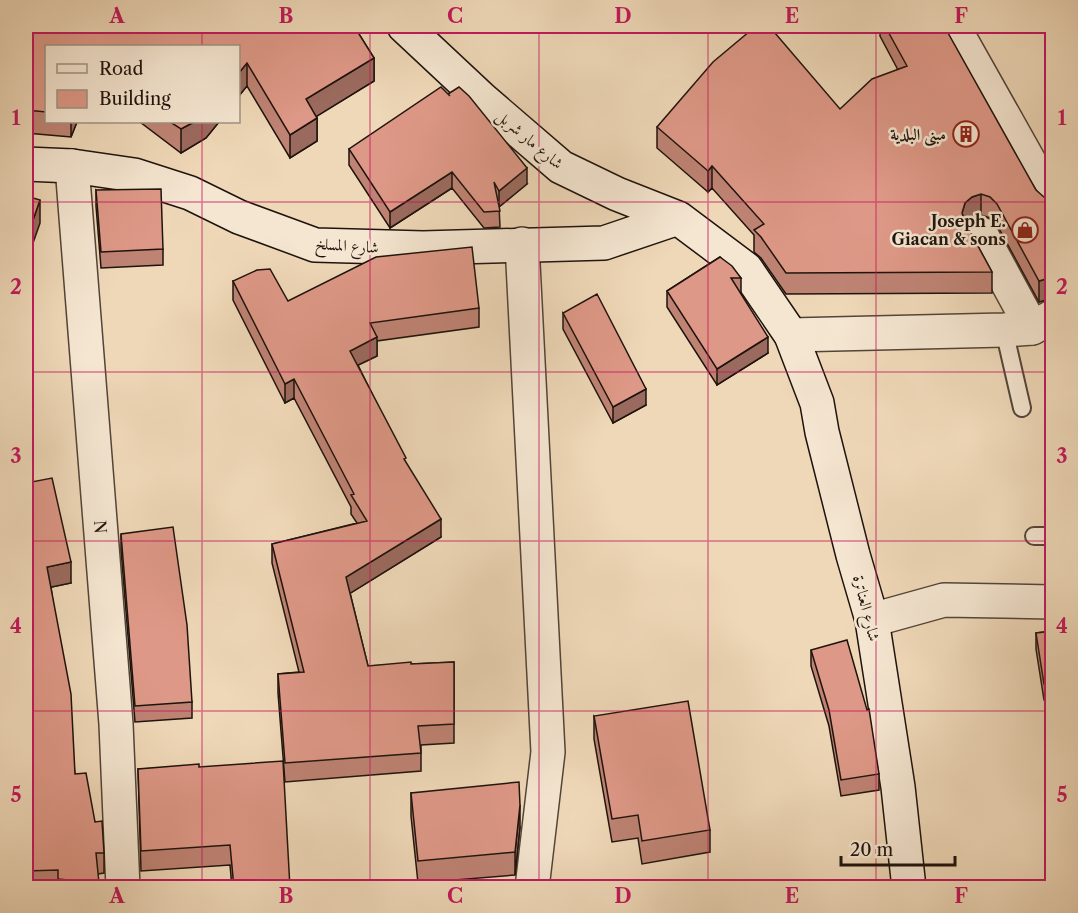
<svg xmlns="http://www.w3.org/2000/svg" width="1078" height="913" font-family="'Libre Caslon Text',Amiri,serif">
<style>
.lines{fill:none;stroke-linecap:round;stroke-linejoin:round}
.lane-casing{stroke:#524438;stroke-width:20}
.street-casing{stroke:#524438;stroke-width:36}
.secondary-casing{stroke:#1e130d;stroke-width:36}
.lane{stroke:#f5e6d1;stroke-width:16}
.street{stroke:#f5e6d1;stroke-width:33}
.secondary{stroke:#f5e6d1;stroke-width:33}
.wall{fill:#bf8374;stroke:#1e130d;stroke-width:1.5}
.shaded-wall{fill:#9b6a5e;stroke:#1e130d;stroke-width:1.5}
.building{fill:#de9887;stroke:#1e130d;stroke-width:1.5}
.grid{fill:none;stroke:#c2185b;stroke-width:1.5;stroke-opacity:0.55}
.labels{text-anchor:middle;stroke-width:5;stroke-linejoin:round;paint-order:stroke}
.poi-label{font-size:16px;font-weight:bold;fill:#1e130d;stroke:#f5e6d1;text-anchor:end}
.street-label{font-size:16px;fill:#1e130d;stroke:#f5e6d1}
.neatline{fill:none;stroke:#c2185b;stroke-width:2}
.grid-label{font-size:20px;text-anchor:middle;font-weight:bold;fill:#c2185b}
</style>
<rect width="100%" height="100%" fill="#efd8b8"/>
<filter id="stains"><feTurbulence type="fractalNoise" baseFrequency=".00333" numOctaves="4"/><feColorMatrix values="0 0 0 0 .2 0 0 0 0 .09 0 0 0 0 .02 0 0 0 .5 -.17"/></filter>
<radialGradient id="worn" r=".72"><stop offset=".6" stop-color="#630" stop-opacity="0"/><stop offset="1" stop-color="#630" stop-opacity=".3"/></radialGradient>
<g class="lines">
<!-- lane casing -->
<g class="lane-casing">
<path id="lane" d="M1004 330 1022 408
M1034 536H1052"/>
</g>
<!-- street casing -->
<g class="street-casing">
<g id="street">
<path d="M953 26 1052 202"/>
<path id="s1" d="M72 166 116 724 123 888"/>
<path d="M981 234 1032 328"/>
<path d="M522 244 548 752 532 888"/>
<path d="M791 335 1004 330 1032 328 1052 317"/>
<path d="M872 620 944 600 1052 602"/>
</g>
</g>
<!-- secondary casing -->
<g class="secondary-casing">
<path id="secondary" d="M404 26 482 99 561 167 617 194 678 218 746 269 791 335 817 403 822 432 853 555 872 620 898 787 909 888
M26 164 72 166 134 175 190 193 239 217 315 245 423 248 604 243 678 218"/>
</g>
<!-- lane -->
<use href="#lane" class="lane"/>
<!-- street -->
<use href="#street" class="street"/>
<!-- secondary -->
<use href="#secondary" class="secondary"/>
</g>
<!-- wall -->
<path class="wall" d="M26 26H354L374 58V81L316 116 317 118V141L290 158 247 86 238 97V46H46V122H77L71 137 26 133Z
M880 26H941L1036 190 1053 211V298L1039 302 997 225 990 218 981 215 972 218 966 224 992 272V293L786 294 761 258 754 252V235L712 188 708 192 657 148V127L840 109 898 70 880 36Z
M140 122H219L206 138 181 153Z
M349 149 527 184 499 207V205L500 227 484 228 452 188 390 228 349 165Z
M96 190 163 249V265L101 268 96 206Z
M720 257 741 278V294L768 353 717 385 667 307V291Z
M233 281 288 301 479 308V327L377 341V356L358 365 406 463 441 537 350 593 368 666 454 662V743L421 745V771L285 782 278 693V674L299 672 272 563V544L357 523 351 514V507L294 398 285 403 233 300Z
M563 313 646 405 613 423 563 329Z
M1053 317V345L1050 340V318Z
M1053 380V412L1049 404V382Z
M26 483 71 583 51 587 75 774 95 822 104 853V873L98 874 99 888H26Z
M121 534 192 702V718L135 722 121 550Z
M1051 608H1053V699L1044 700 1036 649V633L1052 631Z
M811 650 879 774V790L841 796 829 726 811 666Z
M594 716 710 830V852L642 864 638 838 612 842 594 739Z
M199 767 290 888H232L230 865 141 871 138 769Z
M411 793 520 827 515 875 418 883 411 816Z"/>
<!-- shaded-wall -->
<path class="shaded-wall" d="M374 58V81L306 123V99Z
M247 63V86L238 97V74Z
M317 118V141L290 158V135Z
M71 122H77L71 137Z
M194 122H219L206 138 181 153V129Z
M712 166V188L708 192V171Z
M527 168V184L499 207V191Z
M452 172V188L390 228V212Z
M981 194V215L972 218 965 225 962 213 965 203 972 197Z
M40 200V223L26 263V240Z
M1053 277V298L1039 302V281Z
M377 337V356L350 369V351Z
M768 337V353L717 385V369Z
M294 379V398L285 403V384Z
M646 389V405L613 423V407Z
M441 519V537L346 596V577Z
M71 562V583L47 588V567Z
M520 805V827L515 875V852Z"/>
<!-- building -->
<path class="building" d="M26 26H354L374 58 306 99 317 118 290 135 247 63 238 74V46H46V112L26 110Z
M756 26H769L840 109 872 79 907 66 885 26H941L948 33 1036 190 1045 198 1053 211V277L1039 281 997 204 990 197 981 194 972 197 965 203 962 213 965 222 992 272 786 273 761 237 754 230 764 224 712 166 708 171 657 127 713 62Z
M441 87 450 96 448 94 459 87 469 96 527 168 499 191 494 182 500 211 484 212 452 172 390 212 349 149Z
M170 122H194L181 129Z
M161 189 163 249 101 252 96 190Z
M26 196 40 200 26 240Z
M472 247 479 308 370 323 377 337 350 351 406 458 404 459 441 519 346 577 368 666 411 662V664L454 662V724L418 726 421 753 285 763 278 674 304 672 272 544 367 521 351 495 354 494 294 379 285 384 233 281 257 270 270 269 288 301 376 257Z
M720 257 732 266 741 278H731L768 337 717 369 667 291Z
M597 294 646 389 613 407 563 313Z
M1053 380V390L1049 382Z
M52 478 71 562 47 567 71 694 75 774 86 773 95 822 102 821 104 853H96L99 883 58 879V870L26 871V483Z
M173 527 187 625 192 702 135 706 121 534Z
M1051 608H1053V625Z
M1053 631V683L1044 684 1036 633Z
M847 640 867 710 869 709 879 774 841 780 829 710 811 650Z
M688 701 710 830 642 841 638 815 612 819 594 716Z
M283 761 290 888H234L230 845 141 851 138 769 199 764V767Z
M519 782 520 805 515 852 418 861 411 793Z"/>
<!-- grid -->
<path class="grid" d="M202 26V46M370 26V888M539 26V888M708 26V888M876 26V888M202 122V888M26 202H1052M26 372H1052M26 541H1052M26 711H1052"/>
<!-- icons -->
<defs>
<g id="building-ring" transform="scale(1.35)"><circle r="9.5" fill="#f5e6d1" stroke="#8f2418" stroke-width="1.5"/><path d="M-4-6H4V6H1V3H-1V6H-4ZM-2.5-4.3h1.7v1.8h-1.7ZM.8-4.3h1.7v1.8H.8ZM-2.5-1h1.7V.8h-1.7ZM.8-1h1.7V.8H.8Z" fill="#8f2418"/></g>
<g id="shop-ring" transform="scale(1.35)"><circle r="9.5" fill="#f5e6d1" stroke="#8f2418" stroke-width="1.5"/><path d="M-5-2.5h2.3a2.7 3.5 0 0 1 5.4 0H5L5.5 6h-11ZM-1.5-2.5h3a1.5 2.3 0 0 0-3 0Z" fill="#8f2418"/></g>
</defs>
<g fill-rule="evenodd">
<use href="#building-ring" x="966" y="134"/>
<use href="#shop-ring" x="1025" y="230"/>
</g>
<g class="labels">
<!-- poi labels -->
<g class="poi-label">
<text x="946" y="140">مبنى البلدية</text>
<text x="1006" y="227">Joseph E.<tspan x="1006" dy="18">Giacan &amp; sons</tspan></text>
</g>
<!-- street labels -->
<g class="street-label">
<text transform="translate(530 139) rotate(40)" y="6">شارع مار شربل</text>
<text transform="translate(347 245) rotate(4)" y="6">شارع المسلخ</text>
<text dy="6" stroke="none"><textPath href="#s1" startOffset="362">N</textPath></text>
<text transform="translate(867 608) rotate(76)" y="6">شارع العناترة</text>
</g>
</g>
<!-- margin -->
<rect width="1078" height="913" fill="none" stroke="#efd8b8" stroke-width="66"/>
<!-- legend -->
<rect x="45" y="45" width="195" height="78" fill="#f5e6d1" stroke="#9f9283" stroke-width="1.5"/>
<rect x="57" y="64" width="30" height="9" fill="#f5e6d1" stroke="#9f9283" stroke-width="1.5"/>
<text x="99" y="75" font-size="18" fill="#1e130d">Road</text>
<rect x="57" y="90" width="30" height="18" fill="#de9887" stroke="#9f9283" stroke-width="1.5"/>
<text x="99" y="105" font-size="18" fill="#1e130d">Building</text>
<!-- scale -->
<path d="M841 856v9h114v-9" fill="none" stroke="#1e130d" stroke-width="3"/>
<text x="850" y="856" font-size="18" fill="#1e130d" stroke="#f5e6d1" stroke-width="4.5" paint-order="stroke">20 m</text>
<rect x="33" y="33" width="1012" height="847" class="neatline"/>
<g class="grid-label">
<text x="117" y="23">A</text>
<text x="286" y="23">B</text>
<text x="455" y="23">C</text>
<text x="623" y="23">D</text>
<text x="792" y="23">E</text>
<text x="961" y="23">F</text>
<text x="16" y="125">1</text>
<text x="1062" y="125">1</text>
<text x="16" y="294">2</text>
<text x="1062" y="294">2</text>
<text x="16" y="463">3</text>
<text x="1062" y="463">3</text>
<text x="16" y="633">4</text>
<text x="1062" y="633">4</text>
<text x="16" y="802">5</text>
<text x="1062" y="802">5</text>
<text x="117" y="903">A</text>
<text x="286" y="903">B</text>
<text x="455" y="903">C</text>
<text x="623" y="903">D</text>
<text x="792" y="903">E</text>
<text x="961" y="903">F</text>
</g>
<rect width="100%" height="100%" filter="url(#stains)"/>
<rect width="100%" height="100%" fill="url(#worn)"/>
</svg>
